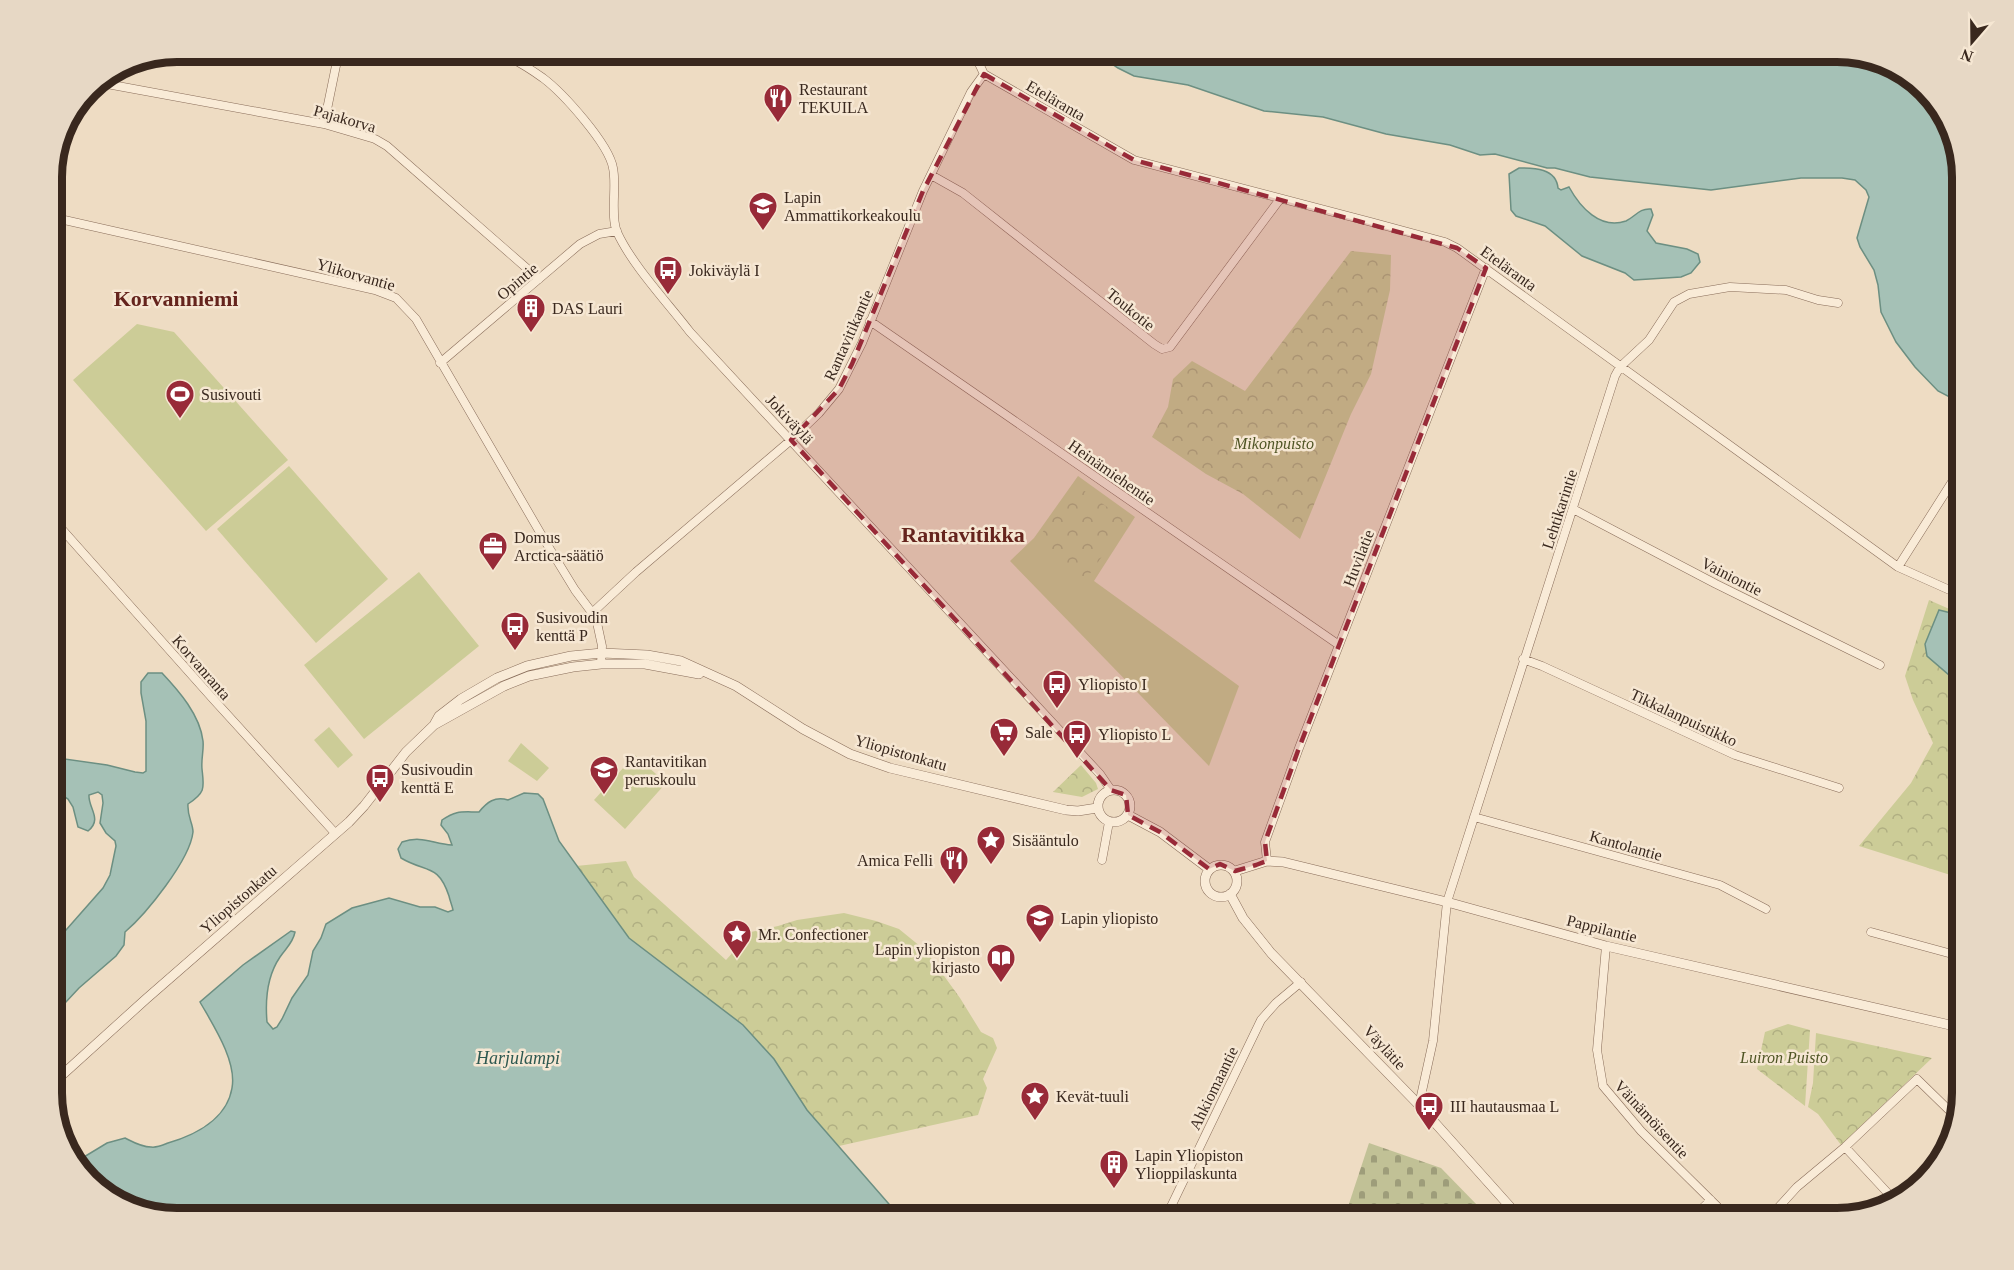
<svg xmlns="http://www.w3.org/2000/svg" width="2014" height="1270" font-family="'Times New Roman',serif">
<style>
.green{fill:#cccc97}
.forest{fill:url(#forest-crowns)}
.cemetery{fill:url(#cemetery-stones)}
.water{fill:#a5c1b6;stroke:#6c8f82;stroke-width:1.5}
.lines{fill:none;stroke-linecap:round;stroke-linejoin:round}
.minor-casing{stroke:#896d5a;stroke-width:9}
.tertiary-casing{stroke:#896d5a;stroke-width:10}
.minor{stroke:#f9ebd7;stroke-width:8}
.tertiary{stroke:#f9ebd7;stroke-width:9}
.marked{fill:#982a38;fill-opacity:0.2;stroke:#982a38;stroke-width:4.5;stroke-dasharray:12 8;stroke-linejoin:round}
.labels{text-anchor:middle;stroke-width:5;stroke-linejoin:round;paint-order:stroke}
.poi-label{font-size:16px;fill:#39281e;stroke:#f6e7d3;text-anchor:start}
.street-label{font-size:16px;fill:#39281e;stroke:#f6e7d3}
.park-label{font-size:16px;font-style:italic;fill:#4f5525;stroke:#f6e7d3}
.water-label{font-size:18px;font-style:italic;fill:#2d5850;stroke:#f6e7d3}
.district-label{font-size:22px;font-weight:bold;fill:#65241d;stroke:#f6e7d3}
.rim{fill:none;stroke:#39281e;stroke-width:8}
</style>
<defs>
<pattern id="forest-crowns" width="20" height="18" patternUnits="userSpaceOnUse" patternTransform="scale(1.5)"><rect width="20" height="18" fill="#cccc97"/><path d="M2 6a3 3 0 1 1 6 0M12 15a3 3 0 1 1 6 0" fill="none" stroke="#b0af82"/></pattern>
<pattern id="cemetery-stones" width="16" height="16" patternUnits="userSpaceOnUse" patternTransform="scale(1.5)"><rect width="16" height="16" fill="#c1c196"/><path d="M2 7V4a2 2 0 0 1 4 0v3zM10 15v-3a2 2 0 0 1 4 0v3z" fill="#9e9d7a"/></pattern>
</defs>
<rect width="100%" height="100%" fill="#eedcc3"/>
<!-- green -->
<path class="green" d="M137 324 174 332 288 460 206 531 73 380Z
M289 466 388 579 316 643 217 529Z
M1078 476 1135 517 1094 581 1239 686 1209 766 1010 561 1034 538Z
M419 572 479 646 364 739 304 665Z
M329 727 353 755 338 768 314 740Z
M521 743 549 768 537 781 508 761Z
M635 755 666 783 625 829 594 800Z"/>
<!-- forest -->
<path class="forest" d="M1351 251 1391 255 1390 290 1371 374 1351 414 1300 539 1243 494 1206 474 1152 437 1168 407 1173 379 1192 361 1245 391Z
M1076 485 1127 521 1086 579 1035 543Z
M1929 600 1963 615V879L1859 846 1911 783 1933 743 1913 700 1905 676Z
M1081 765 1096 783 1098 789 1082 797 1053 792Z
M626 861 634 877 726 960 751 932 778 926 797 920 844 913 876 921 899 929 926 951 960 998 981 1032 993 1038 997 1048 983 1079 987 1088 978 1115 839 1146 807 1110 774 1059 743 1025 629 938 576 866Z
M1788 1024 1810 1030 1805 1106 1757 1069 1765 1032Z
M1816 1033 1932 1058 1841 1145 1818 1114 1808 1107 1813 1083Z"/>
<!-- cemetery -->
<path class="cemetery" d="M1369 1143 1441 1168 1480 1208 1476 1219H1344Z"/>
<!-- water -->
<path class="water" d="M1093 51H1838L1907 72 1946 114 1963 176V404L1938 391 1915 367 1896 342 1881 312 1878 285 1874 270 1860 247 1857 238 1869 197 1866 190 1855 180 1842 178H1801L1711 190 1590 177 1555 168H1547L1495 154 1480 155 1450 145 1386 134 1323 117 1264 111 1188 85 1134 76 1118 68Z
M1519 168C1534 168 1556 168 1558 188L1561 190 1569 187C1580 207 1600 230 1626 221 1635 217 1639 208 1651 209L1653 215 1647 231 1656 243 1687 249 1698 254 1700 262 1691 273 1681 277 1634 280 1625 273 1582 256 1545 226 1516 216 1511 210 1509 174Z
M1939 610 1959 615 1963 612V687L1927 656 1925 644Z
M148 673H162C179 691 200 715 203 741 204 750 201 759 202 769 204 788 206 792 188 804 187 817 193 823 193 832 190 860 146 914 125 932L124 945 116 956 79 988 51 1018V947L103 888 110 875 116 846 115 841 106 833 100 823 103 803 102 795 98 792 89 795C88 808 103 819 88 831L78 827 73 807 68 799 51 788V757L107 765 135 772 143 773 146 771V721L141 693V682Z
M524 793 538 794 543 799 559 841 629 938 743 1025 774 1059 807 1110 902 1219H176L107 1198 74 1163 107 1143 125 1138C133 1142 141 1147 151 1147 157 1148 163 1145 168 1143 195 1135 227 1119 232 1088 237 1061 213 1025 200 1002L243 965 291 931 295 932C293 943 286 948 280 957 267 976 265 999 267 1022L273 1029 277 1027 282 1019 292 998 308 975 313 951 321 938 326 924 352 908 389 898 420 907H435L448 912 453 910C452 905 450 901 449 896 438 863 426 873 401 858L398 849 402 842C422 835 433 844 452 845L448 834 441 825 442 820C457 810 461 812 479 812 487 802 495 796 508 800Z"/>
<g class="lines">
<!-- minor casing -->
<g class="minor-casing">
<path id="minor" d="M495 51C511 57 529 68 543 78 563 93 609 144 613 168 617 185 610 216 617 232 632 265 667 302 690 332L1100 774 1111 790
M973 51 984 74
M984 74 1134 160 1371 222 1445 242 1457 248 1898 567 1963 596
M96 82 324 124 375 139 387 146 539 279
M324 124 339 51
M931 175 963 193 1154 344 1162 349 1170 347 1280 199
M51 217 375 290 396 298 416 319 545 541 575 590 596 618 602 646 601 664
M870 321 1339 645
M440 363 580 244 599 234 617 231
M1573 509 1716 584 1880 665
M51 517 214 700 335 833
M1898 567 1952 482
M593 612 636 572 791 440 819 413 839 389 862 343 923 191 971 92 984 74
M1523 659 1542 666 1735 755 1839 788
M1474 817 1720 885 1766 909
M1102 860 1109 822
M1267 861 1265 842 1299 748 1486 268
M1871 932 1963 957
M1606 946 1597 1050 1603 1086 1641 1131 1730 1219
M1419 1105 1433 1041 1447 902 1615 376 1620 367 1649 340 1674 302 1689 294 1730 287 1786 290 1818 300 1838 303
M1845 1147 1897 1203
M1165 1219 1261 1020 1276 1003 1301 982
M1691 1219 1711 1200
M1763 1219 1776 1210 1797 1187 1845 1147 1917 1079 1956 1117"/>
</g>
<!-- tertiary casing -->
<g class="tertiary-casing">
<path id="tertiary" d="M434 725 504 686 529 676 573 667 601 664H645L699 674
M1098 806a16 16 0 1 1 32 0a16 16 0 1 1-32 0Z
M1128 815 1160 832 1209 869
M1205 881a16 16 0 1 1 32 0a16 16 0 1 1-32 0Z
M1235 871 1267 861 1283 862 1447 902 1606 946 1963 1028
M1230 894 1243 918 1271 953 1419 1105 1521 1219
M51 1085 146 999 349 822 364 806 406 752 434 725 439 716 461 699 497 678 527 666 571 656 602 653 647 655 681 661 736 686 803 729 850 754 890 768 1066 810 1078 811 1097 808"/>
</g>
<!-- minor -->
<use href="#minor" class="minor"/>
<!-- tertiary -->
<use href="#tertiary" class="tertiary"/>
</g>
<!-- marked area -->
<path class="marked" d="M984 74 1134 160 1457 248 1486 268 1299 748 1265 842 1267 861 1256 865 1235 871 1220 864 1209 869 1160 832 1128 815 1126 795 1111 790 791 440 839 389 852 364 923 191Z"/>
<!-- icons -->
<defs>
<g id="restaurant-pin" transform="scale(1.5)"><path d="M0 17L-7.5 6A9.5 9.5 0 1 1 7.5 6Z" fill="#982a38" stroke="#f6e7d3"/><path d="M-5-6h1v4h1v-4h1v4h1v-4h1v5L-1.5 .5V6h-2V.5L-5-1ZM5-6V6H3V1.5H1.5Q1.5-4 5-6Z" fill="#fff"/></g>
<g id="university-pin" transform="scale(1.5)"><path d="M0 17L-7.5 6A9.5 9.5 0 1 1 7.5 6Z" fill="#982a38" stroke="#f6e7d3"/><path d="M0-5L7-2L0 1L-7-2ZM-4 1L0 2.5L4 1V4Q0 6-4 4Z" fill="#fff"/></g>
<g id="bus-pin" transform="scale(1.5)"><path d="M0 17L-7.5 6A9.5 9.5 0 1 1 7.5 6Z" fill="#982a38" stroke="#f6e7d3"/><path d="M-5-6H5V4H4V6H2V4H-2V6H-4V4H-5ZM-3.5-4V0h7V-4ZM-3.5 1.2v1.5H-2V1.2ZM2 1.2v1.5H3.5V1.2Z" fill="#fff"/></g>
<g id="building-pin" transform="scale(1.5)"><path d="M0 17L-7.5 6A9.5 9.5 0 1 1 7.5 6Z" fill="#982a38" stroke="#f6e7d3"/><path d="M-4-6H4V6H1V3H-1V6H-4ZM-2.5-4.3h1.7v1.8h-1.7ZM.8-4.3h1.7v1.8H.8ZM-2.5-1h1.7V.8h-1.7ZM.8-1h1.7V.8H.8Z" fill="#fff"/></g>
<g id="stadium-pin" transform="scale(1.5)"><path d="M0 17L-7.5 6A9.5 9.5 0 1 1 7.5 6Z" fill="#982a38" stroke="#f6e7d3"/><path d="M0-5a6.5 5 0 1 0 0 10a6.5 5 0 1 0 0-10ZM-3.5-1.8h7v3.6h-7Z" fill="#fff"/></g>
<g id="office-pin" transform="scale(1.5)"><path d="M0 17L-7.5 6A9.5 9.5 0 1 1 7.5 6Z" fill="#982a38" stroke="#f6e7d3"/><path d="M-6-3h4V-5.5h4V-3h4V5H-6ZM-1-4.5V-3h2v-1.5ZM-6 0V1H6V0Z" fill="#fff"/></g>
<g id="supermarket-pin" transform="scale(1.5)"><path d="M0 17L-7.5 6A9.5 9.5 0 1 1 7.5 6Z" fill="#982a38" stroke="#f6e7d3"/><path d="M-6-5.5h2.5l.6 2H6L4.5 2H-2.5L-4.4-4H-6ZM-1.5 3.2a1.3 1.3 0 1 0 .1 0ZM3 3.2a1.3 1.3 0 1 0 .1 0Z" fill="#fff"/></g>
<g id="school-pin" transform="scale(1.5)"><path d="M0 17L-7.5 6A9.5 9.5 0 1 1 7.5 6Z" fill="#982a38" stroke="#f6e7d3"/><path d="M0-5L7-2L0 1L-7-2ZM-4 1L0 2.5L4 1V4Q0 6-4 4Z" fill="#fff"/></g>
<g id="sight-pin" transform="scale(1.5)"><path d="M0 17L-7.5 6A9.5 9.5 0 1 1 7.5 6Z" fill="#982a38" stroke="#f6e7d3"/><path d="M0-6L1.8-2.2L6-1.7L2.9 1.2L3.7 5.4L0 3.3L-3.7 5.4L-2.9 1.2L-6-1.7L-1.8-2.2Z" fill="#fff"/></g>
<g id="library-pin" transform="scale(1.5)"><path d="M0 17L-7.5 6A9.5 9.5 0 1 1 7.5 6Z" fill="#982a38" stroke="#f6e7d3"/><path d="M-6-4Q-3-5.5-.7-3.5V5Q-3 3-6 4ZM6-4Q3-5.5 .7-3.5V5Q3 3 6 4Z" fill="#fff"/></g>
</defs>
<g fill-rule="evenodd">
<use href="#restaurant-pin" x="778" y="98"/>
<use href="#university-pin" x="763" y="206"/>
<use href="#bus-pin" x="668" y="270"/>
<use href="#building-pin" x="531" y="308"/>
<use href="#stadium-pin" x="180" y="394"/>
<use href="#office-pin" x="493" y="546"/>
<use href="#bus-pin" x="515" y="626"/>
<use href="#bus-pin" x="1057" y="684"/>
<use href="#supermarket-pin" x="1004" y="732"/>
<use href="#bus-pin" x="1077" y="734"/>
<use href="#school-pin" x="604" y="770"/>
<use href="#bus-pin" x="380" y="778"/>
<use href="#sight-pin" x="991" y="840"/>
<use href="#restaurant-pin" x="954" y="860"/>
<use href="#university-pin" x="1040" y="918"/>
<use href="#sight-pin" x="737" y="934"/>
<use href="#library-pin" x="1001" y="958"/>
<use href="#sight-pin" x="1035" y="1096"/>
<use href="#bus-pin" x="1429" y="1106"/>
<use href="#building-pin" x="1114" y="1164"/>
</g>
<g class="labels">
<!-- poi labels -->
<g class="poi-label">
<text x="799" y="95">Restaurant<tspan x="799" dy="18">TEKUILA</tspan></text>
<text x="784" y="203">Lapin<tspan x="784" dy="18">Ammattikorkeakoulu</tspan></text>
<text x="689" y="276">Jokiväylä I</text>
<text x="552" y="314">DAS Lauri</text>
<text x="201" y="400">Susivouti</text>
<text x="514" y="543">Domus<tspan x="514" dy="18">Arctica-säätiö</tspan></text>
<text x="536" y="623">Susivoudin<tspan x="536" dy="18">kenttä P</tspan></text>
<text x="1078" y="690">Yliopisto I</text>
<text x="1025" y="738">Sale</text>
<text x="1098" y="740">Yliopisto L</text>
<text x="625" y="767">Rantavitikan<tspan x="625" dy="18">peruskoulu</tspan></text>
<text x="401" y="775">Susivoudin<tspan x="401" dy="18">kenttä E</tspan></text>
<text x="1012" y="846">Sisääntulo</text>
<text x="933" y="866" text-anchor="end">Amica Felli</text>
<text x="1061" y="924">Lapin yliopisto</text>
<text x="758" y="940">Mr. Confectioner</text>
<text x="980" y="955" text-anchor="end">Lapin yliopiston<tspan x="980" dy="18">kirjasto</tspan></text>
<text x="1056" y="1102">Kevät-tuuli</text>
<text x="1450" y="1112">III hautausmaa L</text>
<text x="1135" y="1161">Lapin Yliopiston<tspan x="1135" dy="18">Ylioppilaskunta</tspan></text>
</g>
<!-- street labels -->
<g class="street-label">
<text transform="translate(1056 100) rotate(30)" y="6">Eteläranta</text>
<text transform="translate(345 118) rotate(16)" y="6">Pajakorva</text>
<text transform="translate(1509 268) rotate(36)" y="6">Eteläranta</text>
<text transform="translate(356 274) rotate(16)" y="6">Ylikorvantie</text>
<text transform="translate(517 281) rotate(-40)" y="6">Opintie</text>
<text transform="translate(1131 309) rotate(39)" y="6">Toukotie</text>
<text transform="translate(848 335) rotate(-66)" y="6">Rantavitikantie</text>
<text transform="translate(790 419) rotate(47)" y="6">Jokiväylä</text>
<text transform="translate(1112 472) rotate(35)" y="6">Heinämiehentie</text>
<text transform="translate(1559 509) rotate(-72)" y="6">Lehtikarintie</text>
<text transform="translate(1358 558) rotate(-69)" y="6">Huvilatie</text>
<text transform="translate(1732 576) rotate(27)" y="6">Vainiontie</text>
<text transform="translate(202 667) rotate(49)" y="6">Korvanranta</text>
<text transform="translate(1684 717) rotate(25)" y="6">Tikkalanpuistikko</text>
<text transform="translate(901 752) rotate(16)" y="6">Yliopistonkatu</text>
<text transform="translate(1626 845) rotate(16)" y="6">Kantolantie</text>
<text transform="translate(238 899) rotate(-41)" y="6">Yliopistonkatu</text>
<text transform="translate(1602 928) rotate(14)" y="6">Pappilantie</text>
<text transform="translate(1385 1047) rotate(47)" y="6">Väylätie</text>
<text transform="translate(1213 1088) rotate(-64)" y="6">Ahkiomaantie</text>
<text transform="translate(1652 1119) rotate(47)" y="6">Väinämöisentie</text>
</g>
<!-- park labels -->
<g class="park-label">
<text x="1274" y="449">Mikonpuisto</text>
<text x="1784" y="1063">Luiron Puisto</text>
</g>
<!-- water labels -->
<g class="water-label">
<text x="518" y="1064">Harjulampi</text>
</g>
<!-- district labels -->
<g class="district-label">
<text x="176" y="306">Korvanniemi</text>
<text x="963" y="542">Rantavitikka</text>
</g>
</g>
<!-- crop -->
<path d="M0 0H2014V1270H0ZM177 62H1837A115 115 0 0 1 1952 177V1093A115 115 0 0 1 1837 1208H177A115 115 0 0 1 62 1093V177A115 115 0 0 1 177 62Z" fill="#e7d8c5" fill-rule="evenodd"/>
<path class="rim" d="M177 62H1837A115 115 0 0 1 1952 177V1093A115 115 0 0 1 1837 1208H177A115 115 0 0 1 62 1093V177A115 115 0 0 1 177 62Z"/>
<!-- north arrow -->
<g transform="translate(1972 42) rotate(200)" stroke="#f6e7d3" stroke-width="4.5" paint-order="stroke">
<path d="M0-4.5L10 22L0 15L-10 22Z" fill="#39281e"/>
<text y="-9" font-size="16" font-weight="bold" text-anchor="middle" fill="#39281e">N</text>
</g>
</svg>
